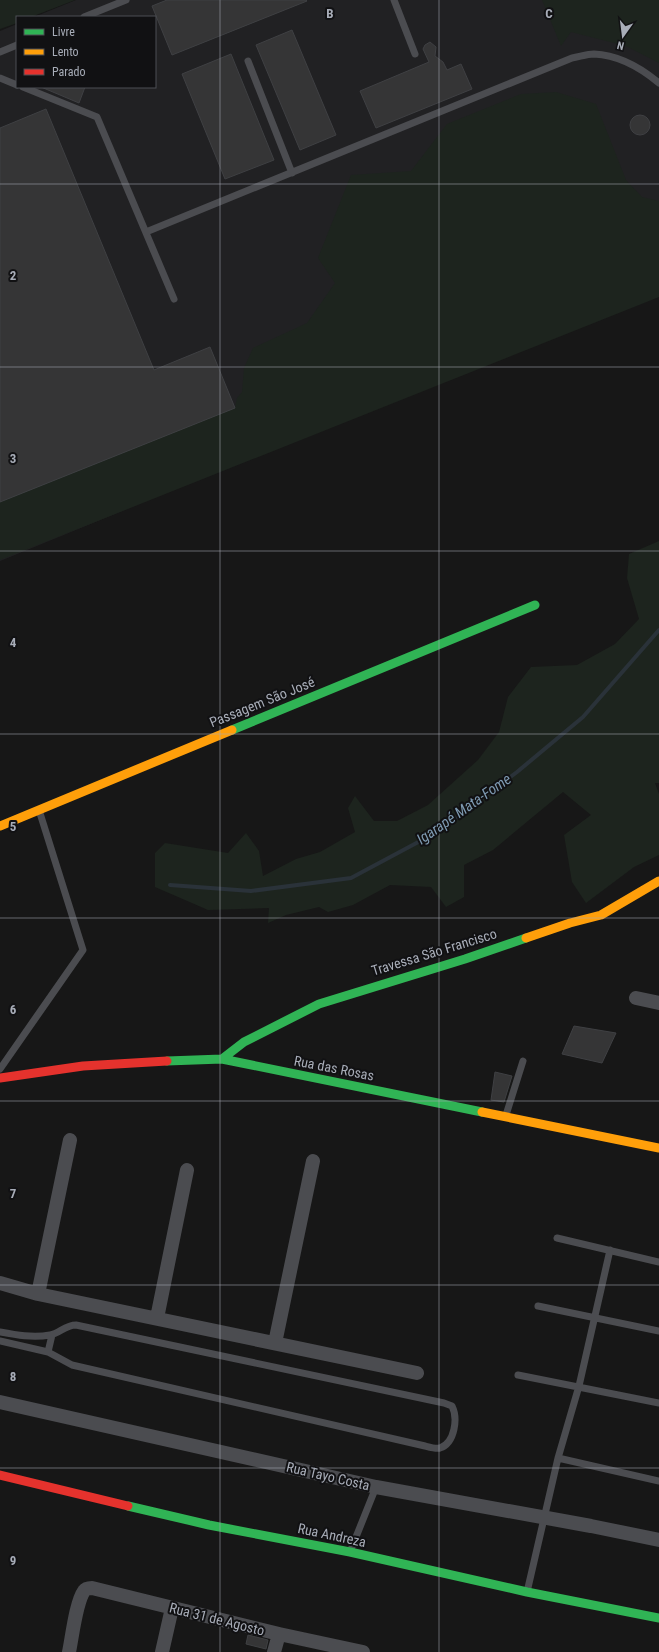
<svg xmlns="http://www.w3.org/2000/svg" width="659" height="1652" font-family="'Roboto Condensed',sans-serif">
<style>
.built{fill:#212123}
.green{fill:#1d241e}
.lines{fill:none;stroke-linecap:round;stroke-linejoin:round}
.stream{stroke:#2a3239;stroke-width:4}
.building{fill:#353536;stroke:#3f4043}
.lane{stroke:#4b4c50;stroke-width:7}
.street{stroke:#4b4c50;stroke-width:14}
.fast{stroke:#30b455;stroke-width:9}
.slow{stroke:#ff9f0a;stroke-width:9}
.jam{stroke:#e5322d;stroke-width:9}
.grid{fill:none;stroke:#a8adb8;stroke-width:1;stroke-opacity:0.55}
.labels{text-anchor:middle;stroke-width:4;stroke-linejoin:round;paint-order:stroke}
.street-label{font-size:14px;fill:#a8adb8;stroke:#111113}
.water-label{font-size:15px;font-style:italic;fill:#7f9bb3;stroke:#111113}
.grid-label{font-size:13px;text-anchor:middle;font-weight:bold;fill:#a8adb8;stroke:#111113;stroke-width:4;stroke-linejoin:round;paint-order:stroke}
</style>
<rect width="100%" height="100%" fill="#171717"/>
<!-- built -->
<path class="built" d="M76 0H557L659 47V291L0 561V31L17 24V87H155V17H34Z"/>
<!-- green -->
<path class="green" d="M0 0H75L31 17H17V23L0 29Z
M542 0H659V63L626 46 571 32 561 46Z
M556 92 596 104 626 180 642 197 659 201V297L0 560V502L235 408 237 398 242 392 244 368 253 348 307 323 335 283 318 258 351 175 411 171 447 124 521 94Z
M659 541V783H655L659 794V855L634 867 586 903 572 882 564 835 591 815 563 792 493 850 464 865V897L446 907 431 887 390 885 353 905 328 912 319 907 286 915 268 923 269 908 208 910 155 887V853L165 843 228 853 246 833 259 851 263 876 296 859 320 852 355 832 348 808 355 796 374 821H397L428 805 478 760 499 732 508 697 531 667 577 665 615 644 639 619 627 578 629 554Z"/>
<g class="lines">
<!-- stream -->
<path class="stream" d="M170 885 251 891 351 878 437 832 517 772 583 717 659 630"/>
</g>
<!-- building -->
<path class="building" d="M167 0H306L307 1 172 55 152 6Z
M292 30 336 135 300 150 256 45Z
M430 42 436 47 435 56 443 62 447 70 461 64 472 89 376 128 360 91 429 62 423 49 425 45Z
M231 54 274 160 225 179 182 74Z
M41 87H85L79 103Z
M46 109 154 370 210 347 235 408 0 502V128Z
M630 125a10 10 0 1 1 20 0a10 10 0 1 1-20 0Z
M574 1026 616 1033 602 1063 562 1054Z
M495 1072 512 1076 504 1102 491 1100Z
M248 1635 268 1640 266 1649 246 1644Z"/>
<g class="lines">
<!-- lane -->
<path class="lane" d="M394 0 415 54
M84 17 126 0
M0 52 17 45
M248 61 292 173
M0 78 17 85
M23 87 97 117 174 299
M146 232 572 58C579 57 587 54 594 54 618 55 641 68 659 83
M0 1069 83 950 39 810
M506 1115 523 1061
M557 1238 659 1262
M538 1306 659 1331
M0 1332C16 1335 33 1338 50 1335 59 1334 65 1325 76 1325L444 1403 452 1406C458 1418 455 1443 440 1448 436 1449 429 1447 425 1446L72 1365 48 1352 0 1341
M48 1352 52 1335
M518 1375 659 1403
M558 1458 659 1481
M350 1552 376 1487
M527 1592 558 1458 579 1386 610 1250"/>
<!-- street -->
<path class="street" d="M636 998 659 1003
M0 1283 38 1294 417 1373
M38 1294 70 1140
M157 1318 187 1170
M275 1343 313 1161
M0 1402 376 1487 591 1526 659 1540
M69 1652C72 1638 76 1602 84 1591 86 1588 89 1588 92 1588L279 1634 363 1652
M162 1652 172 1608
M274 1652 279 1634"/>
<!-- fast -->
<path class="fast" d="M232 730 535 605
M222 1059 244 1042 319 1004 465 959 526 938
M167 1061 222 1059 482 1112
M128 1506 209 1525 350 1552 527 1592 659 1618"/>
<!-- slow -->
<path class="slow" d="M0 826 232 730
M526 938 570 923 601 915 659 881
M482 1112 659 1148"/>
<!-- jam -->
<path class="jam" d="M0 1078 83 1066 167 1061
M0 1475 128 1506"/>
</g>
<!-- grid -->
<path class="grid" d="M220 0V1652M439 0V1652M0 184H659M0 367H659M0 551H659M0 734H659M0 918H659M0 1101H659M0 1285H659M0 1468H659"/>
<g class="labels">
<!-- street labels -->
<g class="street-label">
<text transform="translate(262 702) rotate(-22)" y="5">Passagem São José</text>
<text transform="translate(434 952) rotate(-17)" y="5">Travessa São Francisco</text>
<text transform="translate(334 1068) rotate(11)" y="5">Rua das Rosas</text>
<text transform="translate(328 1476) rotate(13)" y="5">Rua Tayo Costa</text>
<text transform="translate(332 1535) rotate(12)" y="5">Rua Andreza</text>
<text transform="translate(217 1619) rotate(14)" y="5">Rua 31 de Agosto</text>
</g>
<!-- water labels -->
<g class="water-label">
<text transform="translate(464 809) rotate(-35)" y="5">Igarapé Mata-Fome</text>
</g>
</g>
<g class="grid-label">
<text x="330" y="18">B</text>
<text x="549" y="18">C</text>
<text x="13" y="280">2</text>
<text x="13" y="463">3</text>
<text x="13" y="647">4</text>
<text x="13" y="831">5</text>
<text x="13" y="1014">6</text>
<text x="13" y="1198">7</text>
<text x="13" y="1381">8</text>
<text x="13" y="1565">9</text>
</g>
<!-- legend -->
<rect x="16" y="16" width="140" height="72" fill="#111113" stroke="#4d4f55"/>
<rect x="24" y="29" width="20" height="6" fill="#30b455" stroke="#4d4f55"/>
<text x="52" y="36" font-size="12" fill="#a8adb8">Livre</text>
<rect x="24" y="49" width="20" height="6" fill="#ff9f0a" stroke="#4d4f55"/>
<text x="52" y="56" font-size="12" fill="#a8adb8">Lento</text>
<rect x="24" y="69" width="20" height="6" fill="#e5322d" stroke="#4d4f55"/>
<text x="52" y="76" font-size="12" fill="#a8adb8">Parado</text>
<!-- north arrow -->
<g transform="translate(623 36) rotate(194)" stroke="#111113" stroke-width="3" paint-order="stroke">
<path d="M0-3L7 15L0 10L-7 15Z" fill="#a8adb8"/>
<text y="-6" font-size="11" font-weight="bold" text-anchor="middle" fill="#a8adb8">N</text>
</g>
</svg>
